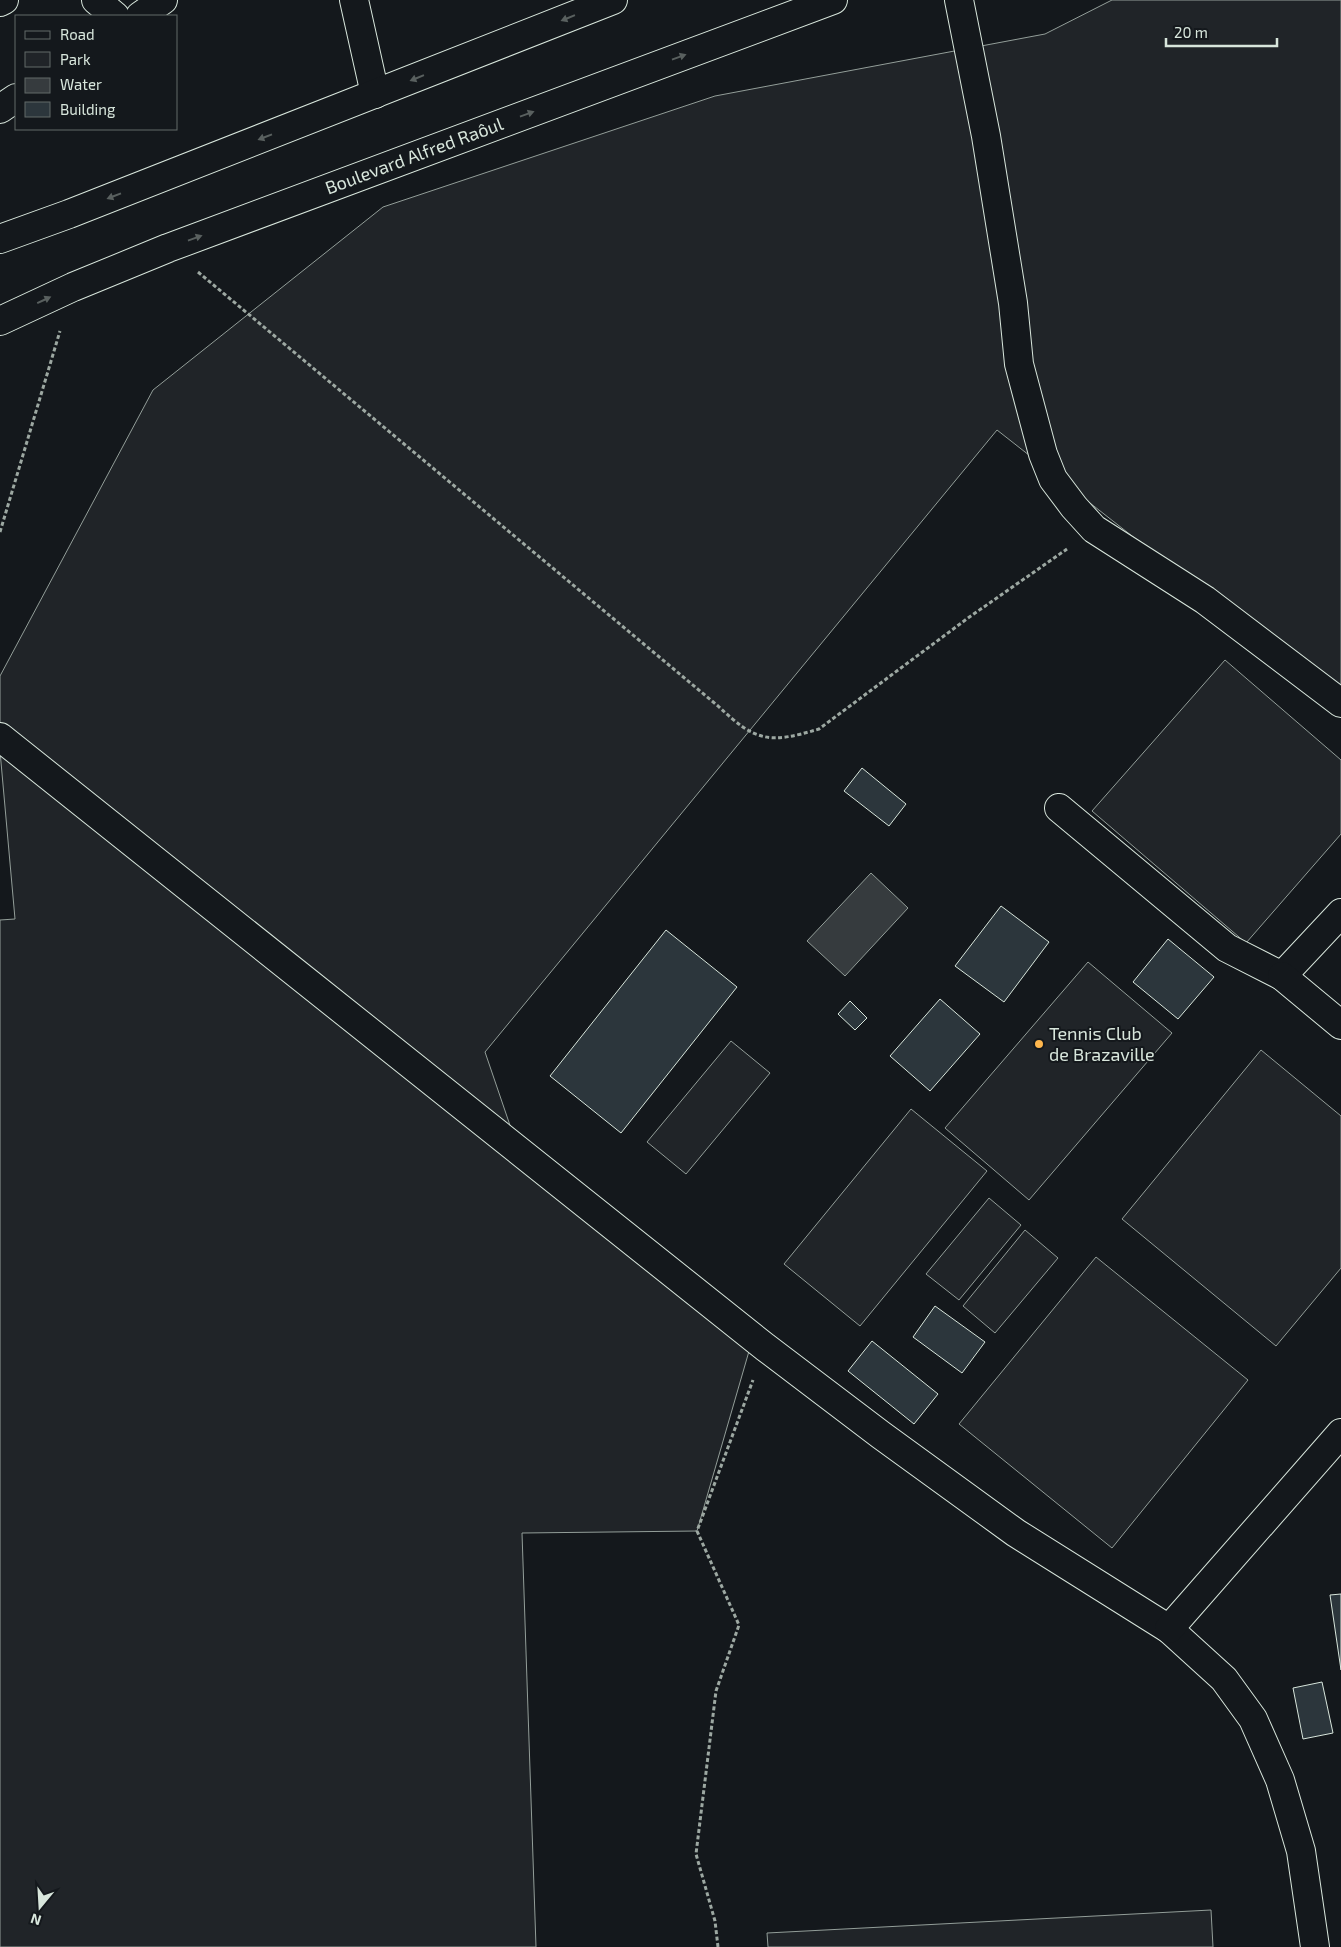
<svg xmlns="http://www.w3.org/2000/svg" width="1341" height="1947" font-family="'Exo 2',sans-serif">
<style>
.green{fill:#202428;stroke:#939e99}
.water{fill:#363b3e;stroke:#939e99}
.building{fill:#2c363c;stroke:#d8e6dc}
.lines{fill:none;stroke-linecap:round;stroke-linejoin:round}
.minor-casing{stroke:#d8e6dc;stroke-width:30}
.path{stroke:#9da8a2;stroke-width:3;stroke-dasharray:4 2.5;stroke-linecap:butt}
.minor{stroke:#14181c;stroke-width:28}
.oneway{fill:#59605f}
.poi-dot{fill:#ffb74d;stroke:#14181c;stroke-width:2}
.labels{text-anchor:middle;stroke-width:4;stroke-linejoin:round;paint-order:stroke}
.street-label{font-size:18px;fill:#d8e6dc;stroke:#14181c}
.poi-label{font-size:18px;fill:#d8e6dc;stroke:#14181c;text-anchor:start}
</style>
<rect width="100%" height="100%" fill="#14181c"/>
<!-- green -->
<path class="green" d="M1112 0H1341V700L997 430 485 1052 515 1140 756 1327 697 1531 522 1533 536 1947H0V920L15 919 0 751V676L153 390 383 207 715 96 1045 34Z
M1225 660 1341 760V834L1246 943 1092 811Z
M1088 962 1172 1033 1029 1200 945 1128Z
M731 1041 770 1073 686 1174 647 1142Z
M1261 1050 1341 1116V1268L1276 1346 1122 1219Z
M911 1109 987 1171 860 1326 784 1264Z
M989 1198 1021 1225 959 1300 926 1274Z
M1025 1230 1058 1258 995 1333 963 1306Z
M1096 1257 1248 1380 1112 1548 959 1424Z
M1211 1910 1213 1947H768L767 1933Z"/>
<!-- water -->
<path class="water" d="M871 873 908 908 845 976 807 941Z"/>
<!-- building -->
<path class="building" d="M862 768 906 804 889 826 844 791Z
M1001 906 1049 942 1004 1002 955 966Z
M666 930 737 987 621 1133 550 1076Z
M1168 939 1214 977 1178 1019 1133 982Z
M940 999 980 1034 930 1091 890 1056Z
M850 1001 867 1018 855 1030 838 1014Z
M935 1306 985 1342 962 1373 913 1337Z
M872 1341 938 1394 914 1424 848 1371Z
M1341 1594V1670L1330 1595Z
M1322 1682 1333 1733 1303 1739 1293 1688Z"/>
<g class="lines">
<!-- minor casing -->
<g class="minor-casing">
<g id="minor">
<path d="M96 0 115 16"/>
<path d="M354 0 375 94"/>
<path d="M959 0 986 136 1013 303 1019 364 1043 454 1053 479 1074 507 1094 529 1205 600 1341 703"/>
<path d="M0 2 4 0"/>
<path d="M140 16 163 0"/>
<path d="M0 109 16 98"/>
<path d="M0 239 69 214 613 0"/>
<path id="s1" d="M0 321 73 287 168 248 833 0"/>
<path d="M0 737 765 1347 881 1435 1016 1533 1169 1629 1224 1679 1253 1719 1280 1780 1301 1851 1315 1947"/>
<path d="M1059 808 1227 948 1282 976 1341 913"/>
<path d="M1282 976 1341 1025"/>
<path d="M1169 1629 1341 1433"/>
</g>
</g>
<!-- path -->
<path class="path" d="M198 272 718 706C756 742 769 744 819 729L968 618 1067 549
M0 532 60 331
M718 1947 715 1921 696 1854 716 1691 739 1625 697 1531 753 1380"/>
<!-- minor -->
<use href="#minor" class="minor"/>
</g>
<!-- one-way arrows -->
<defs><path id="oneway-solid" d="M-6-.8H1V-3.2L6.5 0L1 3.2V.8H-6Z" transform="scale(1.25)"/></defs>
<g class="oneway">
<use href="#oneway-solid" transform="translate(568 18) rotate(158)"/>
<use href="#oneway-solid" transform="translate(679 57) rotate(-20)"/>
<use href="#oneway-solid" transform="translate(417 78) rotate(158)"/>
<use href="#oneway-solid" transform="translate(527 114) rotate(-20)"/>
<use href="#oneway-solid" transform="translate(265 137) rotate(159)"/>
<use href="#oneway-solid" transform="translate(114 196) rotate(159)"/>
<use href="#oneway-solid" transform="translate(195 238) rotate(-20)"/>
<use href="#oneway-solid" transform="translate(44 300) rotate(-25)"/>
</g>
<!-- markers -->
<circle class="poi-dot" cx="1039" cy="1044" r="5"/>
<g class="labels">
<!-- street labels -->
<g class="street-label">
<text dy="6" stroke="none"><textPath href="#s1" startOffset="446">Boulevard Alfred Raôul</textPath></text>
</g>
<!-- poi labels -->
<g class="poi-label">
<text x="1049" y="1040">Tennis Club<tspan x="1049" dy="21">de Brazaville</tspan></text>
</g>
</g>
<!-- legend -->
<rect x="15" y="15" width="162" height="115" fill="#14181c" stroke="#626a69"/>
<rect x="25" y="31" width="25" height="8" fill="#14181c" stroke="#626a69"/>
<text x="60" y="40" font-size="15" fill="#d8e6dc">Road</text>
<rect x="25" y="52" width="25" height="15" fill="#202428" stroke="#626a69"/>
<text x="60" y="65" font-size="15" fill="#d8e6dc">Park</text>
<rect x="25" y="78" width="25" height="15" fill="#363b3e" stroke="#626a69"/>
<text x="60" y="90" font-size="15" fill="#d8e6dc">Water</text>
<rect x="25" y="102" width="25" height="15" fill="#2c363c" stroke="#626a69"/>
<text x="60" y="115" font-size="15" fill="#d8e6dc">Building</text>
<!-- north arrow -->
<g transform="translate(40 1907) rotate(198)" stroke="#14181c" stroke-width="4" paint-order="stroke">
<path d="M0-4L9 19L0 12L-9 19Z" fill="#d8e6dc"/>
<text y="-8" font-size="14" font-weight="bold" text-anchor="middle" fill="#d8e6dc">N</text>
</g>
<!-- scale -->
<path d="M1166 38v8h111v-8" fill="none" stroke="#d8e6dc" stroke-width="2.5"/>
<text x="1174" y="38" font-size="15" fill="#d8e6dc" stroke="#14181c" stroke-width="4" paint-order="stroke">20 m</text>
</svg>
